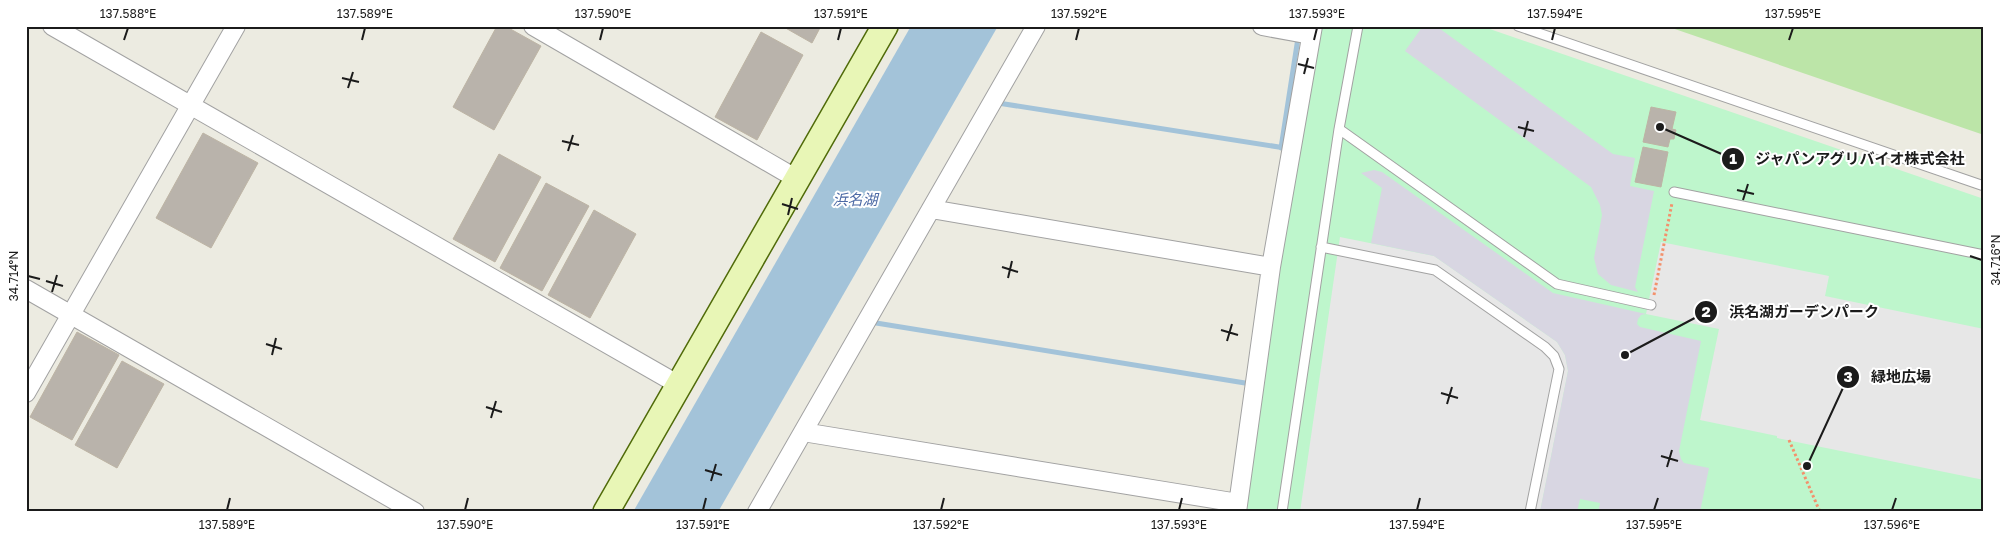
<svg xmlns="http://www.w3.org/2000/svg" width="2010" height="538" font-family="'Golos Text','Noto Sans JP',sans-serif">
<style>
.grass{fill:#bce5a8}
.park{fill:#bef6cc}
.parking{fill:#e7e7e7}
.plaza{fill:#d8d6e2}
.water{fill:#a3c3d9}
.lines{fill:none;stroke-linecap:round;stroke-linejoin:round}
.stream{stroke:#a3c3d9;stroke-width:5}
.building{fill:#b9b3ab;stroke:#bdb4a4}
.lane-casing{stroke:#a2a2a2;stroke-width:11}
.street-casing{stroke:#a2a2a2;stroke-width:20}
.secondary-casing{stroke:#506b09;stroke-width:28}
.path{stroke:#f3916c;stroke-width:3;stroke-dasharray:2.5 2.5;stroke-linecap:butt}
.lane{stroke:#fff;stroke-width:9}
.street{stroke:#fff;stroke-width:18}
.secondary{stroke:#e8f6b6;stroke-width:25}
.ticks{fill:none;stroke:#1b1b1b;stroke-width:2}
.labels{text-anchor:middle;stroke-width:4;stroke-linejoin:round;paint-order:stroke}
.water-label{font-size:15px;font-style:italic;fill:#4d6aa5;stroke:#fff}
.leader{fill:none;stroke:#1b1b1b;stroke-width:2}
.callout-dot{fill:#1b1b1b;stroke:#fff;stroke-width:2}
.mark-label{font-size:15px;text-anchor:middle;font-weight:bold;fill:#fff}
.callout-label{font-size:15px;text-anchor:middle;font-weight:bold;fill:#1b1b1b;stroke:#fff;stroke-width:4;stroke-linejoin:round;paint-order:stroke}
.neatline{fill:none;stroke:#1b1b1b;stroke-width:2}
.ticks-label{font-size:12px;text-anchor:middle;fill:#1b1b1b}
</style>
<rect width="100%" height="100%" fill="#ecebe1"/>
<!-- grass -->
<path class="grass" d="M1666 26H1984V135Z"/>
<!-- park -->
<path class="park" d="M1319 26H1481L1984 199V512H1240Z"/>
<!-- parking -->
<path class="parking" d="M1340 237 1434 256 1557 342 1565 355 1568 371 1540 512H1300Z
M1661 242 1829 276 1825 296 1984 329V480L1777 438V436L1700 420 1719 329 1646 314Z"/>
<!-- plaza -->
<path class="plaza" d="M1423 26H1436L1613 154 1635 158 1630 186 1654 191 1635 287 1638 292 1611 285 1598 274 1594 258 1602 215 1600 205 1591 187 1405 51Z
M1374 170 1382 172 1553 293 1646 314 1641 315 1638 319 1637 324 1640 327 1701 341 1679 451 1681 459 1684 463 1709 468 1700 512H1598L1600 503 1580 499 1577 512H1540L1568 371 1565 355 1557 342 1434 256 1371 243 1382 188 1361 173Z"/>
<!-- water -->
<path class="water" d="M911 26H998L718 512H633Z"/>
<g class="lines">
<!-- stream -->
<path class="stream" d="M998 103 1285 148
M1281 148 1298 38
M870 322 1245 383"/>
</g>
<!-- building -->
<path class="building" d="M497 26H505L541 46 494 130 453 107Z
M782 26H821L812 43Z
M761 32 803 55 757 140 715 117Z
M1651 107 1676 112 1672 129 1676 130 1674 139H1670L1668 147 1643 142Z
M203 133 258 163 211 248 156 218Z
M1643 147 1668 152 1661 187 1635 182Z
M499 154 541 177 495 262 453 239Z
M546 183 589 206 542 291 500 268Z
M594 210 636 234 590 318 548 295Z
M77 332 119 355 72 440 30 417Z
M122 361 164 384 117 468 75 445Z"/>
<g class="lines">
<!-- lane casing -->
<g class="lane-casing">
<path id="lane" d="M1518 26 1984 186
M1339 129 1557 284 1651 305
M1674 192 1984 255
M1321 247 1435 270 1545 347 1554 356 1559 369 1530 512
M1282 512 1339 129 1358 26"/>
</g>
<!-- street casing -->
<g class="street-casing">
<path id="street" d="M52 26 679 385
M533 26 797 179
M1262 26 1311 35
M931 209 1271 267
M26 289 415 512
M26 393 236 26
M803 432 1238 503
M757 512 1036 26
M1237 512 1271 267 1313 26"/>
</g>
<!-- secondary casing -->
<g class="secondary-casing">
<path id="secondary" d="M606 512 885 26"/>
</g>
<!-- path -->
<path class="path" d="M1654 295 1672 203
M1789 440 1820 512"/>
<!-- lane -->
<use href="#lane" class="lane"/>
<!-- street -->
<use href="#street" class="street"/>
<!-- secondary -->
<use href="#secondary" class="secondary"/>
</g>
<!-- ticks -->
<path class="ticks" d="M124 40 128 28M362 40 365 28M600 40 603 28M838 40 841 28M1076 40 1079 28M1314 40 1317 28M1552 40 1555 28M1789 40 1793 28M1298 64 1314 68M1304 74 1308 58M342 78 359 82M348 88 353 72M1518 127 1534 131M1524 137 1528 121M562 141 579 145M568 151 573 135M1737 190 1754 194M1743 200 1748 184M782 204 798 209M788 215 792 198M1970 256 1982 260M1002 267 1018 272M28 276 40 279M1008 278 1012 261M46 281 63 286M52 292 57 275M1221 330 1238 335M1227 341 1232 324M266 344 282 349M272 355 276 338M1441 393 1458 398M1447 404 1452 387M486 407 502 412M491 418 496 401M1661 456 1678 461M1667 467 1672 450M705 470 722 475M711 481 716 464M227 510 230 498M465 510 468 498M703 510 706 498M941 510 944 498M1179 510 1182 498M1417 510 1420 498M1654 510 1658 498M1892 510 1896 498"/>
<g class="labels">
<!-- water labels -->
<g class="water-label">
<text x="855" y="205">浜名湖</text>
</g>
</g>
<!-- callouts -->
<path class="leader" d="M1660 127L1733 159M1625 355L1706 312M1807 466L1848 377"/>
<g class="callout-dot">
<circle cx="1660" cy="127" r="5"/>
<circle cx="1625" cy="355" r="5"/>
<circle cx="1807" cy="466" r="5"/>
<circle cx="1733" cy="159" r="12"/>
<circle cx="1706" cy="312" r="12"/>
<circle cx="1848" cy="377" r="12"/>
</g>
<g class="mark-label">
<text x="1733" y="164">1</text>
<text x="1706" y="317">2</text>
<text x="1848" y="382">3</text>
</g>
<g class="callout-label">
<text x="1860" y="164">ジャパンアグリバイオ株式会社</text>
<text x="1804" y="317">浜名湖ガーデンパーク</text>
<text x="1901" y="382">緑地広場</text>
</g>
<!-- border -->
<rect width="2010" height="538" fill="none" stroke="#ffffff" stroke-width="55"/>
<rect x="28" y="28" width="1954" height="482" class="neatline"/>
<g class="ticks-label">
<text x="128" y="18">137.588°E</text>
<text x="365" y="18">137.589°E</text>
<text x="603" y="18">137.590°E</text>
<text x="841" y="18">137.591°E</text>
<text x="1079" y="18">137.592°E</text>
<text x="1317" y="18">137.593°E</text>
<text x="1555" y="18">137.594°E</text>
<text x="1793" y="18">137.595°E</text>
<text transform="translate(1996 260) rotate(-90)" y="4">34.716°N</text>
<text transform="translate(14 276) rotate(-90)" y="4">34.714°N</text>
<text x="227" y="529">137.589°E</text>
<text x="465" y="529">137.590°E</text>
<text x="703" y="529">137.591°E</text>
<text x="941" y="529">137.592°E</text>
<text x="1179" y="529">137.593°E</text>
<text x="1417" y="529">137.594°E</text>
<text x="1654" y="529">137.595°E</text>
<text x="1892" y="529">137.596°E</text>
</g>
</svg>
